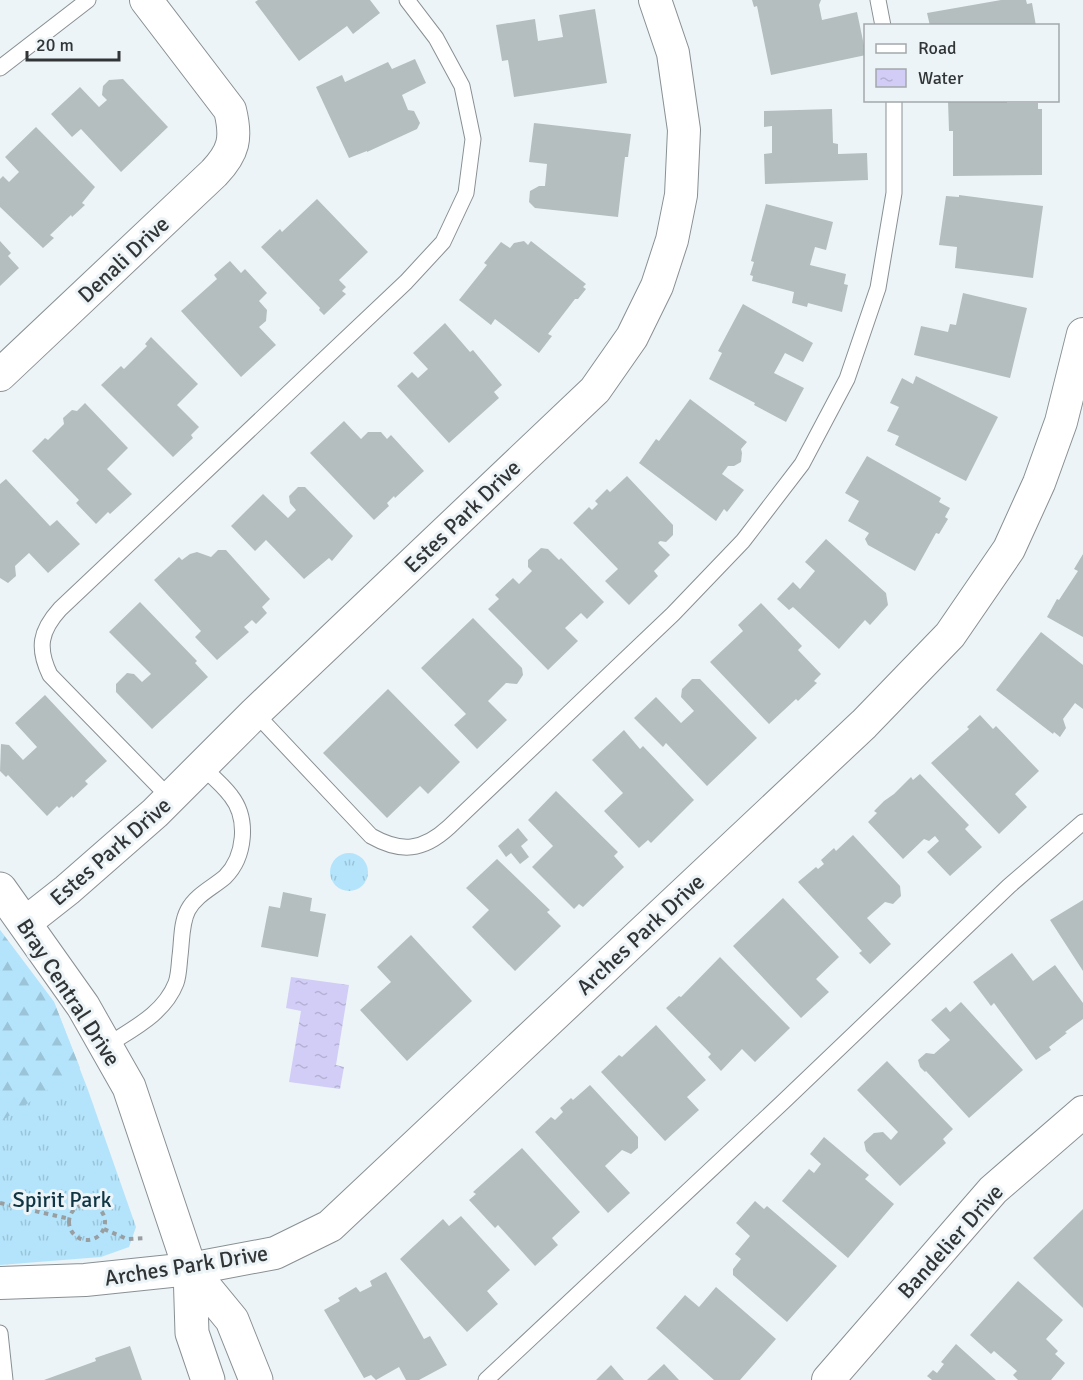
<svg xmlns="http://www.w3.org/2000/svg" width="1083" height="1380" font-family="Signika,sans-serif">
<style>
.grass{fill:url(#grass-tufts)}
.forest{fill:url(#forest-firs)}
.water{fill:url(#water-ripples)}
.building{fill:#b5bebe}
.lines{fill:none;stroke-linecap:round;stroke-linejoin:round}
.lane-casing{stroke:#899093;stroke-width:17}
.street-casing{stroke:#899093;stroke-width:34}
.secondary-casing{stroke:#899093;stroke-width:35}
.path{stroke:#999fa1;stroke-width:4;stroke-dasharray:4.5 4.5;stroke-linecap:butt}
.lane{stroke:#fff;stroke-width:15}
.street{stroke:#fff;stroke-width:32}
.secondary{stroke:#fff;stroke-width:33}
.labels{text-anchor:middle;stroke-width:6;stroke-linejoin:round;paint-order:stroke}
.street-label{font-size:22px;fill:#323536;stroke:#ecf4f8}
.park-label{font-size:22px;fill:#0f3544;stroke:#ecf4f8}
</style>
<defs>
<pattern id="grass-tufts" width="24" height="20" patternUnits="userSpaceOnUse" patternTransform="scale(1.5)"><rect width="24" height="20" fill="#b4e4fb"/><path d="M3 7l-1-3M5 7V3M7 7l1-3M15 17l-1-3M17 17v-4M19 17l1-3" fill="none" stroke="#9bc4d8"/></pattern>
<pattern id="forest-firs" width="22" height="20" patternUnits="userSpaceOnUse" patternTransform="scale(1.5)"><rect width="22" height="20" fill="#b4e4fb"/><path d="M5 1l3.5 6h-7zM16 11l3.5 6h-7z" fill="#9bc4d8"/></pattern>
<pattern id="water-ripples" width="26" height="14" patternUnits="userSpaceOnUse" patternTransform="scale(1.5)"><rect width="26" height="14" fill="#d2cdf6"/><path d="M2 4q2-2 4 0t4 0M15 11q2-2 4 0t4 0" fill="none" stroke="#b5b1d4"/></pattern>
</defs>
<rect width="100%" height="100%" fill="#ecf4f8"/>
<!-- grass -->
<path class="grass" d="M330 872a19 19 0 1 1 38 0a19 19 0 1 1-38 0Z
M0 930 54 1002 88 1090 136 1227 129 1247 101 1257 0 1265Z"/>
<!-- forest -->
<path class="forest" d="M0 930 54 1002 80 1068 0 1122Z"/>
<!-- water -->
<path class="water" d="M291 977 349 985 336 1065 344 1067 340 1089 289 1082 301 1011 286 1008Z"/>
<!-- building -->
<path class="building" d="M258 0H370L380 13 353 34 347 26 299 61 255 2Z
M752 0H821L819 5 822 20 857 12 866 55 771 75 757 6 754 7Z
M1001 0H1026L1027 4 1032 3 1036 26H930L927 13Z
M595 9 607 83 514 97 508 60 502 61 496 25 535 19 538 41 563 37 559 15Z
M415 59 426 83 402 95 408 110 414 111 420 123 417 129 367 152V151L349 158 316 87 342 75 345 82 388 62 392 69Z
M123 79 168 127 121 172 81 129 72 137 51 114 80 87 99 107 107 100 102 95 103 86 109 80Z
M1007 100V103H1038V109H1042V175L953 176V131H949L948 101Z
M832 109 833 143 838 144V154L867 153 868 180 765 184 764 154 772 153V126L764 127V111Z
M534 123 631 134 628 157H625L618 217 535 208 529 202 530 191 539 186H545L547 164 529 162Z
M36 127 95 187 82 203 85 205 72 217 71 215 50 235 54 238 43 248 0 207V179L3 176 9 182 19 172 5 157Z
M959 195 1043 206 1033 278 955 268 957 247 939 245 946 196 959 197Z
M317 199 368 252 339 280 346 287 342 291 346 294 324 315 319 310 320 308 261 247 280 229 282 232Z
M766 204 833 222 826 250 815 247 810 265 846 274 844 284 848 285 842 312 808 303 807 307 792 303 794 292 752 281 753 276 750 275 754 262 751 261Z
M0 241 11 253 8 256 19 268 0 286Z
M524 241 528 245 531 241 586 284 583 287 586 289 578 299H575L548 334 552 336 539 353 495 319 491 325 459 300 487 265 484 263 501 242 510 248 514 243Z
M230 261 241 273 245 269 267 293 259 301 267 310 266 321 259 327 276 345 241 377 181 311 217 279 214 275Z
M963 293 1027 308 1010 378 914 355 921 326 948 332 950 324 956 325Z
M743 304 813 343 803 362 785 353 774 373 804 388 786 422 754 405 755 403 709 379 722 353 718 351Z
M445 323 470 352 473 350 502 385 494 392 499 398 449 443 397 386 412 372 418 378 428 369 413 353Z
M151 337 198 384 177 405 199 427 191 435 193 438 173 457 101 385 121 366 124 369 147 346 145 344Z
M916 376 998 417 966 481 895 445 899 436 887 431 899 407 890 403 902 378 913 384Z
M690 399 747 442 741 449 742 453 741 462 734 466H728L722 474 744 490 727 512 724 509 716 521 639 463 656 439 659 441Z
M85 403 128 448 107 469 132 494 110 514 108 512 96 524 76 503 79 500 32 451 45 438 48 440 64 424 63 418 72 410 77 411Z
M344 421 361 439 368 432H381L387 439 391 435 424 471 395 498 394 496 387 503 389 506 374 520 310 453Z
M867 456 941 498 939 502 950 508 945 517 948 519 939 534 936 533 915 571 868 545 865 539 869 533 848 521 859 501 845 493Z
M627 476 673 525V535L666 542 660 541 658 543 670 555 654 571 658 576 629 605 605 581 618 569 573 523 589 507 592 510 598 504 595 501 607 489 610 492Z
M6 479 50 526 57 520 80 544 48 573 29 553 15 566 16 576 8 583 0 578V484Z
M298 487H305L353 536 332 561 329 558 304 579 266 540 255 551 231 526 263 494 288 518 296 510 290 503 289 496Z
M826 539 886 593 888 605 870 625 865 620 839 649 793 607 789 610 777 599 793 582 800 589 815 571 805 562Z
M541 548 548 549 559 560 561 558 604 602 587 619 581 613 565 628 578 641 548 670 488 609 499 599 495 595 513 578 519 584 532 571 528 567V560Z
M218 550H226L270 599 262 607 267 613 256 624 252 620 244 627 249 632 217 660 195 637 201 631 154 580 179 557 182 560 190 554 197 552 211 557Z
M1083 554V637L1047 617 1057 599 1059 600 1078 571 1074 569Z
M140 602 197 661 195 663 208 677 152 729 116 692V684L127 673 134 674 142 682 151 674 109 632Z
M761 603 802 646 798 650 821 674 814 681 817 683 798 701 796 699 769 724 710 662 743 631 738 625Z
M473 618 522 668 523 675 517 684 506 683 488 701 507 720 477 749 454 725 466 714 421 668Z
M1041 632 1083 665V709L1075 703 1063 719 1066 728 1060 737 1054 732 1053 734 996 690Z
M692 679H700L757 738 707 786 666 743 663 747 634 718 656 697 681 723 694 711 681 697 682 689Z
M388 689 460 762 428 794 420 786 387 818 323 753Z
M45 695 107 761 85 781 88 784 73 798 72 796 59 808 57 806 47 816 8 775 6 777 0 771 1 744 9 745 23 760 37 747 15 723Z
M980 715 993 729 996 726 1039 771 1015 794 1027 807 999 834 931 763 969 729 967 727Z
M624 730 640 749 643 746 694 800 651 843 648 840 639 848 604 811 623 793 592 760Z
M920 774 969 825 965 829 982 847 950 876 927 852 939 841 935 836 929 841 924 839 903 859 868 822 877 813 874 811 884 801 894 794 911 777 913 780Z
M556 791 618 852 614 856 624 867 583 907 579 904 574 909 532 867 553 846 528 820Z
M518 828 528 840 521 846 529 857 520 864 511 853 506 857 498 846Z
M853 835 900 886 901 896 893 904 885 902 867 918 891 944 870 964 859 953 862 951 798 882 816 867 818 869 824 864 821 860 834 848 836 851Z
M497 859 550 910 547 912 561 926 515 971 472 927 489 910 466 888Z
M283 892 312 898 310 911 326 914 318 957 261 947 269 906 280 908Z
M783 898 839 957 816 979 829 992 801 1018 733 946Z
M1083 900V971L1050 920Z
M411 935 472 1001 407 1061 360 1010 391 982 377 967Z
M1012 953 1033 981 1055 965 1083 1003V1019L1065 1032 1067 1033 1049 1047 1051 1050 1036 1060 994 1003 991 1006 973 982Z
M720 957 790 1028 755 1062 742 1049 721 1071 708 1057 711 1054 666 1008 679 996 681 997Z
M961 1002 1023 1070 969 1118 926 1071 925 1072 920 1067 918 1060 926 1053 934 1054 950 1040 931 1020 946 1007 950 1012Z
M656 1025 706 1080 687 1097 699 1110 665 1141 601 1072 619 1055 622 1057Z
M887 1061 953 1129 943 1139 946 1143 900 1186 866 1151 864 1142 874 1133 883 1132 891 1140 898 1132 857 1090Z
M590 1085 638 1137V1148L631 1154 622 1150 605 1166 630 1193 608 1213 535 1132 551 1117 555 1120 563 1112 560 1108 571 1098 573 1100Z
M824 1137 869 1175 865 1179 894 1204 848 1258 782 1201 809 1169 814 1173 821 1164 810 1154Z
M522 1148 580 1212 552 1238 558 1245 535 1266 498 1225 495 1228 469 1200 476 1194 473 1192Z
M755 1201 764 1209 767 1206 837 1266 787 1322 733 1275V1269L741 1259 735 1254 750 1236 736 1223Z
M1083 1209V1308L1033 1258Z
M461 1216 510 1270 487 1291 498 1304 467 1332 400 1259 443 1219 449 1226Z
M386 1272 424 1339 430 1336 447 1365 419 1380H406L399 1367 376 1380 371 1375 364 1378 324 1310 340 1301 338 1298 356 1287 360 1292 372 1286 370 1281Z
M1018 1281 1063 1320 1046 1339 1058 1351 1055 1354 1065 1363 1051 1380H1018L1013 1375 1017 1371 994 1351 991 1354 970 1335Z
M716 1287 776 1339 740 1380H714L656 1328 685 1295 699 1307Z
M956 1344 996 1380H932L927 1376 933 1370 937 1373 944 1364 941 1362Z
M130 1346 142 1380H44L96 1361 95 1358Z
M664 1364 679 1380H647Z
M611 1365 624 1380H596Z"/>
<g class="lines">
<!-- lane casing -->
<g class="lane-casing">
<path id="lane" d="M878 0 883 26
M0 68 88 0
M255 713 371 836C401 853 423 851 449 827L673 614 743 541 802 464 847 379 878 288 894 193V100
M170 798 50 675C37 648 40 631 60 609L406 282 443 242 466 193 473 139 462 86 436 38 407 0
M106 1046C132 1029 164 1014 176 983 179 975 179 964 180 956 182 941 181 923 188 910 196 895 212 888 225 877 245 857 249 819 231 796 223 785 212 776 202 767
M0 1333 5 1380
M486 1380 783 1102 1009 886 1083 822"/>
</g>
<!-- street casing -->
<g class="street-casing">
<path id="street" d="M0 375 214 173C234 152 237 138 230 110L146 0
M25 923 67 890 155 813 255 713 595 390 632 337 657 286 672 240 681 195 684 130 673 53 655 0
M0 1283 85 1280 190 1269 275 1253 330 1226 864 724 950 635 1009 549 1039 483 1061 422 1083 334
M828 1380 993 1190 1083 1112"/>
</g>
<!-- secondary casing -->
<g class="secondary-casing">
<path id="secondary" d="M0 889 83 1006 129 1087 190 1269 192 1333 208 1380
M190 1269 232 1320 256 1380"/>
</g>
<!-- path -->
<path class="path" d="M0 1203 70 1219
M69 1222a18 18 0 1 1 36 0a18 18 0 1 1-36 0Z
M104 1229 127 1239 146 1238"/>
<!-- lane -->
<use href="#lane" class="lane"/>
<!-- street -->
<use href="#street" class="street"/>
<!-- secondary -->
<use href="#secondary" class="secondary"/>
</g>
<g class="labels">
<!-- street labels -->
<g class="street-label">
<text transform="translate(123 259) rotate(-43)" y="8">Denali Drive</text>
<text transform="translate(462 516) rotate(-44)" y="8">Estes Park Drive</text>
<text transform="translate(110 851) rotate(-41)" y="8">Estes Park Drive</text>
<text transform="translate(640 934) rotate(-43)" y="8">Arches Park Drive</text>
<text transform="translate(69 992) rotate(57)" y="8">Bray Central Drive</text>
<text transform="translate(950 1241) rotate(-48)" y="8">Bandelier Drive</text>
<text transform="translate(186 1265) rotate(-9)" y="8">Arches Park Drive</text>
</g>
<!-- park labels -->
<g class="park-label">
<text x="62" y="1207">Spirit Park</text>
</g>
</g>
<!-- legend -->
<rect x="864" y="24" width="195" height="78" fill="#ecf4f8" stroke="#a2a8aa" stroke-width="1.5"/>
<rect x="876" y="44" width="30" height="9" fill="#ffffff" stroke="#a2a8aa" stroke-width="1.5"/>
<text x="918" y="54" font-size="18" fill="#323536">Road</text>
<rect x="876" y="69" width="30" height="18" fill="url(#water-ripples)" stroke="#a2a8aa" stroke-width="1.5"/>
<text x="918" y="84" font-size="18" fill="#323536">Water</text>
<!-- scale -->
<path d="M27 51v9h92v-9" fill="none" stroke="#323536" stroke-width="3"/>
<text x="36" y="51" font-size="18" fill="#323536" stroke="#ecf4f8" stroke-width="4.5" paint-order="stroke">20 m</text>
</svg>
